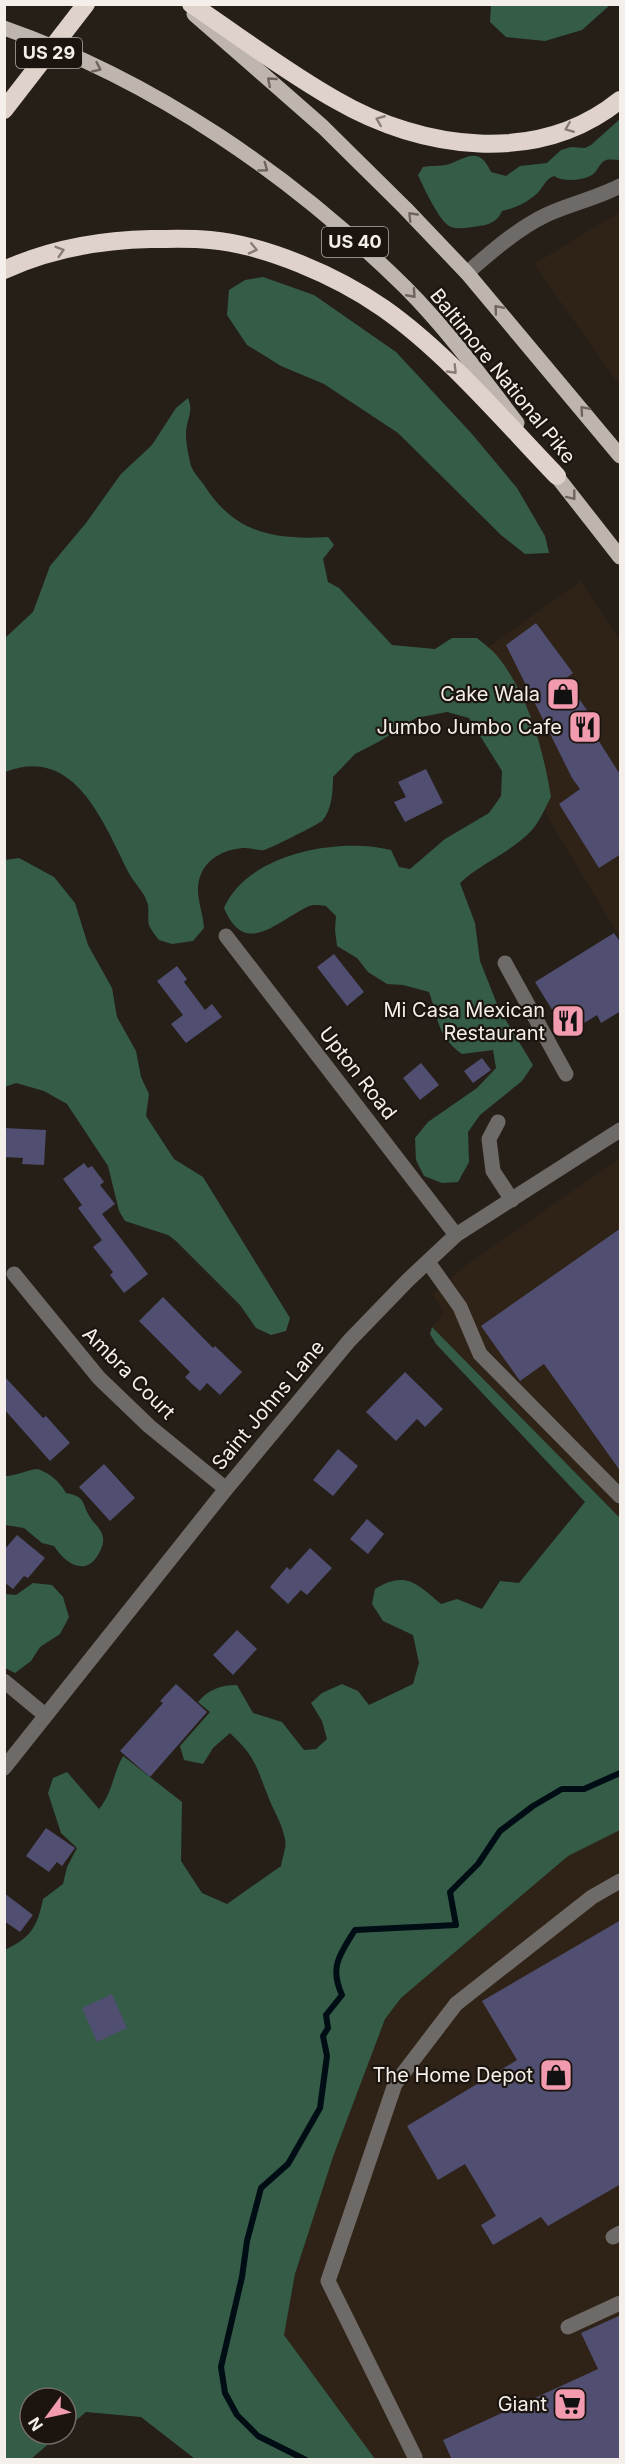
<svg xmlns="http://www.w3.org/2000/svg" width="625" height="2464" font-family="Inter,sans-serif">
<style>
.built{fill:#2f2317}
.forest{fill:#345c47}
.lines{fill:none;stroke-linecap:round;stroke-linejoin:round}
.stream{stroke:#000d14;stroke-width:6}
.building{fill:#504e71}
.minor{stroke:#6e6a67;stroke-width:15}
.major{stroke:#beb5ae;stroke-width:15}
.highway{stroke:#ded2ca;stroke-width:18}
.oneway{stroke:#6d655e}
.oneway2{stroke:#877d76}
.labels{text-anchor:middle;stroke-width:4.5;stroke-linejoin:round;paint-order:stroke}
.shield{fill:#1c150f;stroke:#b3aea8;stroke-width:1.5}
.shield-label{font-size:18px;font-weight:bold;fill:#f4efea}
.street-label{font-size:20px;fill:#f4efea;stroke:#1c150f}
.poi-label{font-size:20px;fill:#f4efea;stroke:#1c150f;text-anchor:end}
</style>
<rect width="100%" height="100%" fill="#261f18"/>
<!-- built -->
<path class="built" d="M620 212V386L534 264Z
M581 581 620 641V938L546 814 477 655Z
M620 1158V1518L432 1327 440 1319 443 1312 439 1302 432 1295 465 1266Z
M620 1830V2459H375L284 2335 295 2274 333 2157 385 2019 401 1998 568 1856Z"/>
<!-- forest -->
<path class="forest" d="M491 5V4L610 5 582 30 545 41 506 37 490 22Z
M620 119V160C615 160 610 159 606 160 599 163 598 171 592 175 581 181 563 182 554 176 546 179 545 184 540 190 531 201 516 208 502 211 498 221 489 225 479 226 470 227 459 230 451 227 440 223 423 186 418 175L423 167C432 165 444 167 452 163 471 155 480 149 491 172L506 176 520 166 547 163 561 150 571 147 585 148 591 145Z
M263 277 314 295 396 352 472 434 517 488 545 536 549 553 525 554 501 535 398 433 324 384 281 366 247 345 227 315 229 290 245 280Z
M188 398C194 412 186 420 186 434 186 442 188 453 190 462 191 470 199 478 204 485 235 534 275 540 328 537L334 545 323 559 328 582 339 588 392 645 435 649 452 638H477C484 644 493 650 498 657 529 696 543 749 551 797 545 808 540 821 532 830 512 852 482 862 460 883L475 923 480 961 499 1009 533 1065 522 1081 480 1115 468 1132 469 1162 458 1182 442 1183 424 1176 416 1160 415 1138 428 1122 477 1088 496 1068 493 1050 462 1054C436 1035 439 1019 429 992L403 985 387 984 368 972 357 958 337 946 335 930 336 916 326 906C320 905 312 904 307 907 276 922 245 958 224 908 248 853 339 837 391 850L399 867 410 869 445 839 489 813 501 796 502 771 469 718 447 712 416 718 380 741 355 754 333 777C333 790 332 810 322 821 317 825 271 848 264 850 259 851 252 848 246 848 228 848 208 857 201 874 193 893 203 909 204 928L193 941 172 944 159 940C156 936 151 930 149 925 147 918 150 909 147 902 144 892 135 884 130 875 104 825 76 744 5 772V638L33 612 50 566 86 523 121 474 152 445 176 408Z
M19 858 54 877 75 903 88 945 112 988 117 1017 136 1051 141 1077 149 1094 146 1116 174 1159 203 1177 290 1318 286 1331 271 1335 256 1328 240 1305 176 1241 168 1235 125 1221 119 1211 108 1166 67 1104 44 1091 16 1083 5 1087V860Z
M432 1327 620 1518V1830L568 1856 401 1998 385 2019 333 2157 295 2274 284 2335 375 2459H195L141 2417 86 2412 66 2429V2398H30V2434H60L31 2459 5 2460V1950C31 1937 37 1928 43 1899L63 1884 67 1867 77 1848 61 1833 48 1793 53 1778 67 1772 99 1809C113 1792 112 1776 123 1756L182 1802 181 1861 202 1893 227 1904 281 1866C282 1858 287 1847 285 1839 282 1823 273 1810 268 1796 255 1764 256 1758 230 1733L213 1748 203 1764 184 1760 180 1746 210 1712 198 1702C209 1689 221 1685 237 1685L253 1713 282 1722 304 1750 316 1749 327 1739 322 1721 311 1703 322 1693 342 1684 358 1691 369 1705 413 1684 419 1663 413 1635 383 1621 372 1604 375 1589C406 1570 417 1584 441 1604L457 1599 482 1609 500 1581 519 1583 585 1502 436 1344 430 1334Z
M38 1469C51 1474 59 1481 66 1493 87 1497 81 1503 90 1517 94 1524 101 1528 103 1537 104 1543 101 1550 98 1555 85 1577 65 1563 54 1546L42 1543 24 1528 5 1525V1476C17 1476 25 1470 38 1469Z
M33 1583 52 1585 63 1597 69 1617 60 1634 40 1647 31 1661 15 1673 5 1668V1594L16 1595Z"/>
<g class="lines">
<!-- stream -->
<path class="stream" d="M306 2460 258 2436 237 2415 225 2393 221 2367 242 2277 247 2241 261 2188 288 2164 320 2108 327 2056 323 2036 328 2028 326 2015 342 1995C329 1967 340 1954 355 1930L456 1925 450 1892 478 1864 500 1831 533 1806 562 1789H584L620 1773"/>
</g>
<!-- building -->
<path class="building" d="M536 623 573 673 565 679 601 730 595 735 621 776V854L599 868 559 804 580 789 572 778 506 645Z
M426 769 443 803 405 822 394 802 406 797 398 782Z
M614 933 621 943V1011L601 1023 597 1015 567 1034 535 982Z
M334 954 364 992 347 1006 317 967Z
M177 966 187 979 184 982 205 1010 212 1004 222 1017 186 1043 171 1024 183 1015 157 981Z
M482 1058 491 1070 473 1083 464 1071Z
M421 1063 439 1085 420 1100 403 1078Z
M4 1128 46 1130 44 1165 22 1164 23 1158 4 1157Z
M84 1163 88 1168 92 1166 104 1182 100 1185 115 1204 102 1214 148 1274 124 1293 110 1275 113 1272 93 1247 102 1240 78 1208 82 1205 63 1179Z
M621 1228V1472L544 1364 520 1381 481 1326Z
M163 1297 213 1348 215 1346 242 1372 220 1395 207 1383 200 1391 192 1384 185 1377 190 1372 139 1321Z
M405 1372 443 1409 425 1427 417 1419 396 1441 366 1412Z
M4 1376 43 1418 46 1416 70 1443 50 1461 4 1409Z
M338 1449 358 1466 333 1496 313 1480Z
M104 1464 135 1498 110 1521 79 1487Z
M367 1519 384 1534 368 1554 350 1539Z
M17 1535 45 1558 28 1578 24 1576 13 1589 4 1582V1550Z
M310 1548 332 1568 307 1595 301 1590 288 1604 270 1587 287 1567 290 1570Z
M237 1630 257 1649 233 1675 213 1655Z
M176 1684 207 1712 150 1777 120 1751 163 1703 160 1701Z
M46 1828 75 1848 62 1866 57 1862 49 1872 26 1856Z
M4 1893 33 1915 20 1932 4 1921Z
M621 1920V2184L548 2226 541 2217 493 2245 481 2225 496 2216 465 2164 438 2180 407 2126 517 2060 482 2001Z
M112 1994 127 2028 97 2042 82 2008Z
M621 2315V2460H452L443 2440 598 2369 581 2333Z"/>
<g class="lines">
<!-- minor -->
<path class="minor" d="M467 273C491 252 517 229 546 215 570 204 597 198 620 186
M226 936 456 1235
M505 963 566 1074
M498 1122 489 1139 493 1171 512 1200
M428 1262 460 1307 480 1354 620 1496
M14 1274 99 1378 149 1426 226 1489
M4 1681 45 1715
M4 1768 226 1489 349 1341 408 1280 456 1235 620 1130
M613 2237 620 2233
M568 2327 620 2303
M415 2457 328 2281 395 2084 456 2004 592 1897 620 1881"/>
<!-- major -->
<path class="major" d="M194 14 323 127 405 208 467 273 620 456
M4 28C155 81 291 175 405 287 446 328 482 377 517 423
M551 469 620 557"/>
<!-- highway -->
<path class="highway" d="M191 4C239 36 286 72 336 100 422 150 538 166 620 100
M4 110 86 4
M4 270C50 249 102 240 151 239 170 239 191 238 210 240 266 245 337 276 383 308 446 352 503 420 557 476"/>
</g>
<!-- one-way arrows -->
<defs><path id="oneway-chevron" d="M-2-3.5L2.5 0L-2 3.5" fill="none" stroke-width="1.6" stroke-linecap="round" stroke-linejoin="round" transform="scale(1.5)"/></defs>
<g class="oneway">
<use href="#oneway-chevron" transform="translate(97 68) rotate(25)"/>
<use href="#oneway-chevron" transform="translate(271 81) rotate(-139)"/>
<use href="#oneway-chevron" transform="translate(264 168) rotate(36)"/>
<use href="#oneway-chevron" transform="translate(412 216) rotate(-134)"/>
<use href="#oneway-chevron" transform="translate(412 294) rotate(48)"/>
<use href="#oneway-chevron" transform="translate(498 309) rotate(-130)"/>
<use href="#oneway-chevron" transform="translate(584 410) rotate(-131)"/>
<use href="#oneway-chevron" transform="translate(572 496) rotate(52)"/>
</g>
<g class="oneway2">
<use href="#oneway-chevron" transform="translate(380 120) rotate(-158)"/>
<use href="#oneway-chevron" transform="translate(569 128) rotate(158)"/>
<use href="#oneway-chevron" transform="translate(253 249) rotate(13)"/>
<use href="#oneway-chevron" transform="translate(60 251) rotate(-17)"/>
<use href="#oneway-chevron" transform="translate(453 370) rotate(46)"/>
</g>
<!-- icons -->
<defs>
<g id="shop-square" transform="scale(1.725)"><rect x="-9" y="-9" width="18" height="18" rx="4" fill="#f29aae" stroke="#1c150f"/><path d="M-5-2.5h2.3a2.7 3.5 0 0 1 5.4 0H5L5.5 6h-11ZM-1.5-2.5h3a1.5 2.3 0 0 0-3 0Z" fill="#111"/></g>
<g id="restaurant-square" transform="scale(1.725)"><rect x="-9" y="-9" width="18" height="18" rx="4" fill="#f29aae" stroke="#1c150f"/><path d="M-5-6h1v4h1v-4h1v4h1v-4h1v5L-1.5 .5V6h-2V.5L-5-1ZM5-6V6H3V1.5H1.5Q1.5-4 5-6Z" fill="#111"/></g>
<g id="supermarket-square" transform="scale(1.725)"><rect x="-9" y="-9" width="18" height="18" rx="4" fill="#f29aae" stroke="#1c150f"/><path d="M-6-5.5h2.5l.6 2H6L4.5 2H-2.5L-4.4-4H-6ZM-1.5 3.2a1.3 1.3 0 1 0 .1 0ZM3 3.2a1.3 1.3 0 1 0 .1 0Z" fill="#111"/></g>
</defs>
<g fill-rule="evenodd">
<use href="#shop-square" x="563" y="694"/>
<use href="#restaurant-square" x="585" y="727"/>
<use href="#restaurant-square" x="568" y="1021"/>
<use href="#shop-square" x="556" y="2075"/>
<use href="#supermarket-square" x="570" y="2404"/>
</g>
<g class="labels">
<!-- shield labels -->
<g class="shield">
<rect x="16" y="38" width="66" height="30" rx="4.5"/>
<rect x="322" y="227" width="66" height="30" rx="4.5"/>
</g>
<g class="shield-label">
<text x="49" y="59">US 29</text>
<text x="355" y="248">US 40</text>
</g>
<!-- street labels -->
<g class="street-label">
<text transform="translate(503 376) rotate(51)" y="7">Baltimore National Pike</text>
<text transform="translate(358 1073) rotate(52)" y="7">Upton Road</text>
<text transform="translate(129 1373) rotate(45)" y="7">Ambra Court</text>
<text transform="translate(268 1405) rotate(-50)" y="7">Saint Johns Lane</text>
</g>
<!-- poi labels -->
<g class="poi-label">
<text x="540" y="701">Cake Wala</text>
<text x="562" y="734">Jumbo Jumbo Cafe</text>
<text x="545" y="1017">Mi Casa Mexican<tspan x="545" dy="23">Restaurant</tspan></text>
<text x="533" y="2082">The Home Depot</text>
<text x="547" y="2411">Giant</text>
</g>
</g>
<!-- border -->
<rect width="625" height="2464" fill="none" stroke="#f4efea" stroke-width="12"/>
<!-- north arrow -->
<g transform="translate(48 2416) rotate(237)"><circle r="28" fill="#1c150f" stroke="#726c67" stroke-width="1.5"/>
<path d="M0-4.5L10 22L0 15L-10 22Z" fill="#f29aae"/>
<text y="-9" font-size="16" font-weight="bold" text-anchor="middle" fill="#f4efea">N</text>
</g>
</svg>
